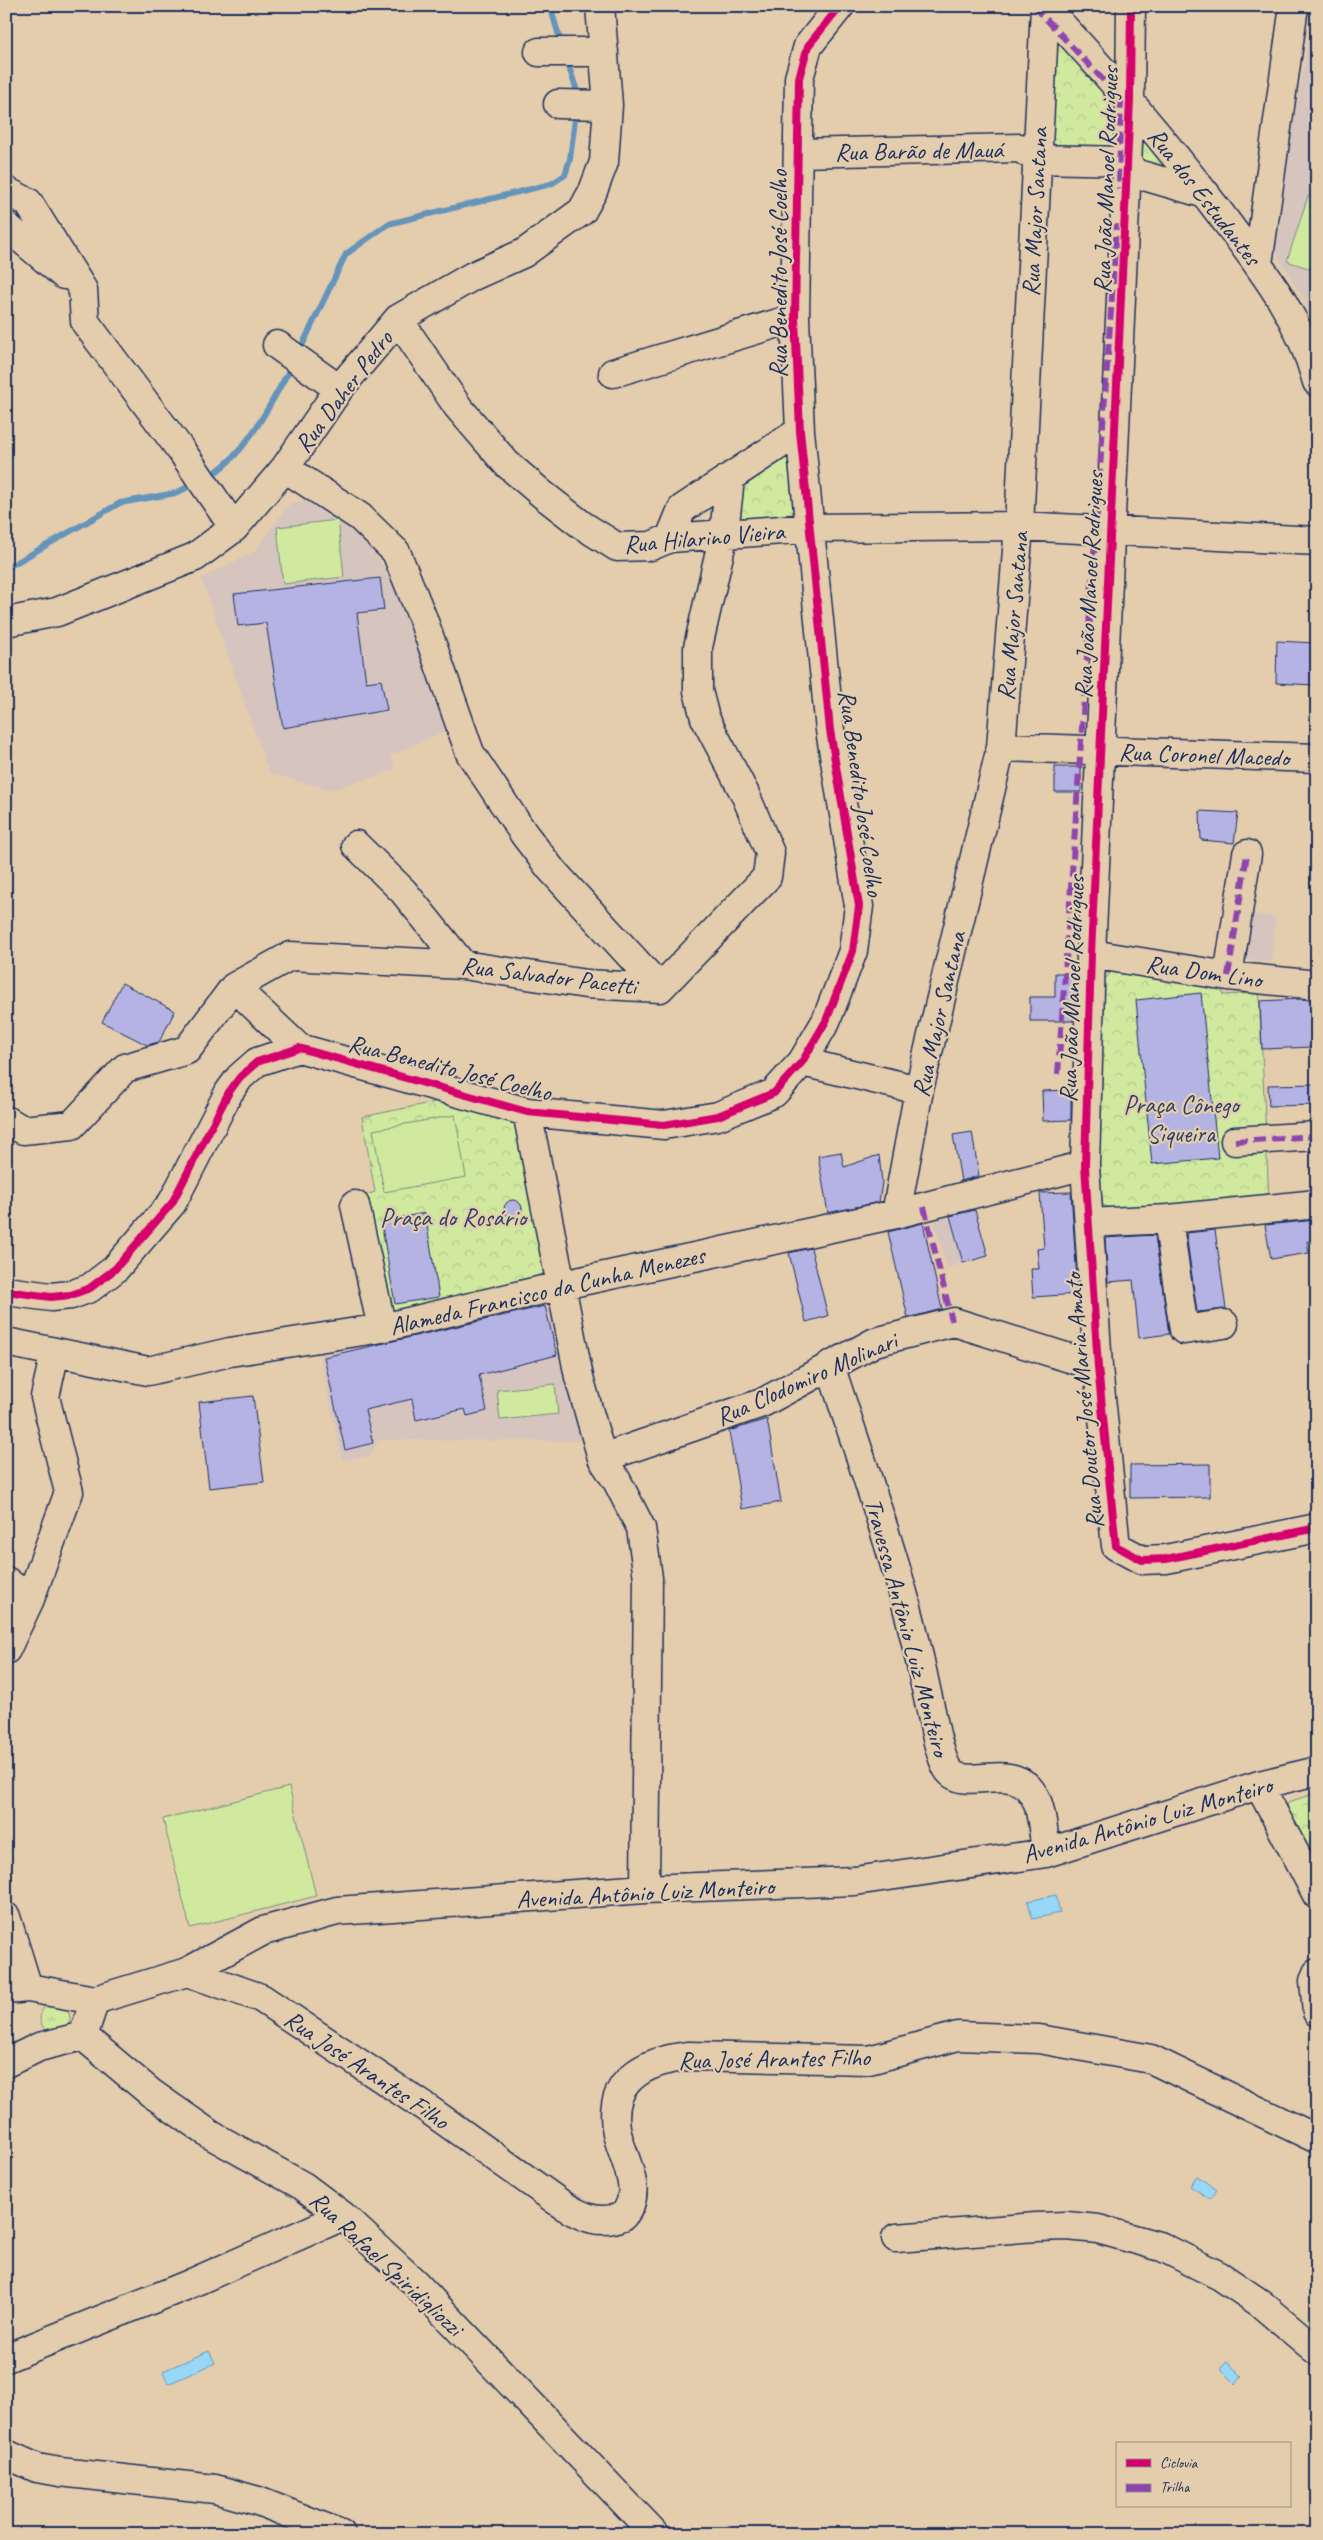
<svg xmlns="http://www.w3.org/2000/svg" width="1323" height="2540" font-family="Caveat,sans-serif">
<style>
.built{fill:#d6c5be}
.grass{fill:url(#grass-tufts);stroke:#768c7e}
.park{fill:url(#park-crowns);stroke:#768c7e}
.pitch{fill:#d1e99f;stroke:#768c7e}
.water{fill:#97d8f9;stroke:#6594bb}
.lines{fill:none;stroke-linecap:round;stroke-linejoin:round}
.stream{stroke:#6594bb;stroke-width:6}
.building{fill:#b5b3e4;stroke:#1b2f5e}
.minor-casing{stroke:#1b2f5e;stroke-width:31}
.minor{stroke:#e4cdad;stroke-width:28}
.quiet{stroke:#8e44ad;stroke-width:6;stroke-dasharray:12 6;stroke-linecap:butt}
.cycleway-casing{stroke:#e4cdad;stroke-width:11}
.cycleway{stroke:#d6006c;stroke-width:8}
.labels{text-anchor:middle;stroke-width:4.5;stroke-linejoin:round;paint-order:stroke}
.street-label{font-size:25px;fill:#1b2f5e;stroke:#e4cdad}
.park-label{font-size:25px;fill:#2d4264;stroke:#e4cdad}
</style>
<defs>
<pattern id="grass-tufts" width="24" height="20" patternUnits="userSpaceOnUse" patternTransform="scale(1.25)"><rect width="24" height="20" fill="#d1e99f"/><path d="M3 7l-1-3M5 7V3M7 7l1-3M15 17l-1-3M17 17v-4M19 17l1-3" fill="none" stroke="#b3c88b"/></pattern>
<pattern id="park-crowns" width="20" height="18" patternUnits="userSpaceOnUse" patternTransform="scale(1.25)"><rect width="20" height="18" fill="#d1e99f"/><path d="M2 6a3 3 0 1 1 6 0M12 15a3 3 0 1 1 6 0" fill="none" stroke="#b3c88b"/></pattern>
</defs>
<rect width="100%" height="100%" fill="#e4cdad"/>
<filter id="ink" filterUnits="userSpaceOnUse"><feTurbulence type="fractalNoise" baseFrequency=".02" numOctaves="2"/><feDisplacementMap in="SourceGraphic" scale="10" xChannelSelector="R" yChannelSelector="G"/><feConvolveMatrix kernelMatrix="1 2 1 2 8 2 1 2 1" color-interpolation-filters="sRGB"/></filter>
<g filter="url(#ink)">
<!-- built -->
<path class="built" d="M1314 6H1317V330L1303 298 1272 246Z
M304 501 335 511 371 549 398 588 445 731 390 756 396 770 330 790 269 773 201 578 255 551 290 503Z
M1246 913 1276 917 1271 963 1241 959Z
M947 1208 963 1263 948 1268 931 1212Z
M548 1301 588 1441 378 1440 371 1456 342 1460 319 1352Z"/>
<!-- grass -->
<path class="grass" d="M40 2018a15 15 0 1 1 30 0a15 15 0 1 1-30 0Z"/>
<!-- park -->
<path class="park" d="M1059 39 1116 107 1114 141 1109 148H1050L1052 42Z
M1135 123 1173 174 1136 162Z
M787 455 795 457 800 511 794 518 741 519 736 506 744 484Z
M1111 971 1208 984 1210 989 1222 988 1223 995 1259 993 1269 1201 1115 1210 1105 1206 1098 1200 1099 988Z
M440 1101 500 1113 519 1127 547 1273 545 1280 393 1315 363 1196 375 1192 362 1117Z
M1317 1793V1861L1287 1808 1288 1802Z"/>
<!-- pitch -->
<path class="pitch" d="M1308 196 1317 199V271L1287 261Z
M338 520 344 577 283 584 277 527Z
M455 1115 466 1177 384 1192 373 1130Z
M555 1384 558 1414 500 1420 497 1390Z
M289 1787 316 1896 190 1928 163 1819Z"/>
<!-- water -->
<path class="water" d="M1056 1895 1060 1913 1032 1919 1028 1901Z
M1197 2176 1217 2190 1210 2199 1190 2186Z
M209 2351 215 2363 168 2384 163 2371Z
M1227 2362 1242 2376 1235 2384 1220 2369Z"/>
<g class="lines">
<!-- stream -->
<path class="stream" d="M550 6 562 46
M566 58 576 88V99
M299 352 346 254 388 224 551 184 565 175 570 159 576 111
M207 477C245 458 273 400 293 363
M6 563 12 565 120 503 176 493 196 483"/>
</g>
<!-- building -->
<path class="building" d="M380 578 384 610 357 613 366 682 381 680 387 710 283 728 266 623 238 626 234 594Z
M1277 641 1315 643 1314 685 1276 683Z
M1055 767H1081V792H1055Z
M1200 811 1238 813 1234 843 1201 840Z
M1055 973H1075L1073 1021H1030V997H1055Z
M122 983 175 1011 159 1042 147 1045 102 1022Z
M1201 993 1218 1158 1152 1164 1136 1000Z
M1302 999 1312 1000 1314 1047 1262 1049 1260 1001Z
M1317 1084V1105L1269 1106 1268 1085Z
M1071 1090V1120L1043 1121 1042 1091Z
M972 1132 979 1176 961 1181 953 1135Z
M841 1152 844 1167 879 1155 882 1182 879 1202 828 1213 818 1156Z
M1071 1192 1078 1294 1033 1297 1031 1269H1039L1037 1249 1044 1248 1040 1193Z
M504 1209a9 9 0 1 1 18 0a9 9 0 1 1-18 0Z
M975 1210 988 1256 963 1263 950 1216Z
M425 1213 439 1297 395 1304 381 1221Z
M1317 1220V1242L1307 1241 1309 1253 1271 1259 1265 1225Z
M923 1223 942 1309 908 1318 888 1232Z
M1215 1230 1226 1309 1197 1312 1186 1233Z
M1155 1235 1169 1334 1139 1338 1133 1280 1108 1282 1105 1238Z
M811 1248 828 1316 806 1322 789 1253Z
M545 1306 557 1355 479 1375 487 1411 467 1416 465 1409 416 1420 412 1399 365 1410 373 1443 345 1450 324 1357Z
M253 1396 264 1482 209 1488 199 1402Z
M767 1419 781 1502 742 1509 729 1431Z
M1210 1464V1497L1130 1498V1465Z"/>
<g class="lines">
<!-- minor casing -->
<g class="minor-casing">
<path id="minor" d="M1044 6C1106 72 1164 140 1219 212 1260 267 1299 314 1317 382
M1131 6 1130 100 1091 954 1085 1165 1098 1367 1115 1537 1116 1546 1142 1560 1166 1559 1317 1528
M539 52H604
M558 104 608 105
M798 153 1020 148 1037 159 1127 161
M1127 161 1134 173 1206 194
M6 191 28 202 83 290 85 322 183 453 234 528
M6 226 64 275
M1258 264 1294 6
M398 319 458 407 506 463 542 494 582 525 617 547 651 546 670 538 810 528 1019 526 1317 541
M277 345 339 389
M613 373 795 318
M285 468 360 517 396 552 423 619 470 753 524 834 550 868 660 988
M670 538 682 509 800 431
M6 622 57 612 195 557 234 528 285 468 339 389 398 319 473 276 524 253 582 211 593 191 604 162 608 105 600 6
M1001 747 1317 758
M356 845 403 891 463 965
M1091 954 1228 976 1317 985
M1228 976 1247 854
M234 987 290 956 463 965 586 984 660 988 767 877 770 853 745 794 705 718 698 691V647L724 533 730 479
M802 1062 919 1090
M527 1112 579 1377 602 1458 617 1481 641 1528 648 1578 645 1889
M6 1120 23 1130 72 1125 125 1068 187 1050 234 987 299 1048
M1235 1141 1317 1136
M355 1205 382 1328
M896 1214 919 1090 1001 747 1019 526 1045 7
M1168 1219 1184 1330 1224 1324
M1089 1223 1168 1219 1317 1204
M6 1291 51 1297 71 1295 90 1288 115 1269 172 1203 229 1092 240 1077 257 1062 299 1048 527 1112 664 1125 718 1116 774 1093 802 1062 826 1021 853 951 859 906 830 730 800 431 795 318 799 78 808 46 840 6
M6 1342 148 1371 230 1352 382 1328 563 1285 896 1214 1085 1165
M830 1365C856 1446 886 1528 908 1611 917 1644 923 1677 931 1711 935 1729 938 1749 946 1766 961 1799 1019 1751 1038 1804 1043 1819 1044 1837 1046 1853
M602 1458 762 1403 875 1342 954 1322 1098 1367
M6 1581 30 1599
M6 1650 30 1599 69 1492 45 1397 55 1352
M1259 1785 1317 1895
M6 1917 28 1988
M187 1972 261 1998 425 2107 564 2206C584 2218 601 2225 623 2216 645 2191 623 2160 617 2133 606 2081 644 2061 689 2056L869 2060 958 2036 1039 2039 1151 2059 1317 2139
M1317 1973 1314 1981 1317 2012
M6 1990 28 1988 95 2000
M83 2036 151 2093 211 2135 303 2186 343 2216 414 2282 655 2534
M6 2063 39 2047 83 2036 95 2000 187 1972 263 1931 337 1911 645 1889 855 1881 1046 1853 1259 1785 1317 1771
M896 2238 1036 2227 1067 2226 1098 2229 1162 2247 1220 2276 1260 2303 1317 2351
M6 2358 185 2286 343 2216
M6 2454 37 2468 60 2472 215 2489 258 2501 341 2534"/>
</g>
<!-- minor -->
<use href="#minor" class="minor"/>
<!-- quiet -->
<path class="quiet" d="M1034 6 1121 99 1119 189
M1228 976 1247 854
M1058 1074 1117 224
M1235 1141 1317 1136
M924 1207 952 1321"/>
<!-- cycleway casing -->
<g class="cycleway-casing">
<path id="cycleway" d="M1131 6 1130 100 1091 954 1085 1165 1098 1367 1115 1537 1116 1546 1142 1560 1166 1559 1317 1528
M6 1291 51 1297 71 1295 90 1288 115 1269 172 1203 229 1092 240 1077 257 1062 299 1048 527 1112 664 1125 718 1116 774 1093 802 1062 826 1021 853 951 859 906 830 730 800 431 795 318 799 78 808 46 840 6"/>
</g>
<!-- cycleway -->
<use href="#cycleway" class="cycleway"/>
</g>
</g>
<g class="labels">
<!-- street labels -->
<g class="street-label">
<text transform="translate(919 150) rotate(-1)" y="9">Rua Barão de Mauá</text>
<text transform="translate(1105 180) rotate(-88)" y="9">Rua João Manoel Rodrigues</text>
<text transform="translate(1205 196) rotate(52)" y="9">Rua dos Estudantes</text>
<text transform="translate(1034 212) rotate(-87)" y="9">Rua Major Santana</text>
<text transform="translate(778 274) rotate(-90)" y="9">Rua Benedito José Coelho</text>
<text transform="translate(343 391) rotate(-53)" y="9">Rua Daher Pedro</text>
<text transform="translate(704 537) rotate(-5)" y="9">Rua Hilarino Vieira</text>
<text transform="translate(1088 585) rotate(-87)" y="9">Rua João Manoel Rodrigues</text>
<text transform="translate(1012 616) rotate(-85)" y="9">Rua Major Santana</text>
<text transform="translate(1204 754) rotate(2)" y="9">Rua Coronel Macedo</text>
<text transform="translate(862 793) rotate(82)" y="9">Rua Benedito José Coelho</text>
<text transform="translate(1204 971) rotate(8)" y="9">Rua Dom Lino</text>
<text transform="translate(549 975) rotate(7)" y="9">Rua Salvador Pacetti</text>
<text transform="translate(1071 989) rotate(-88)" y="9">Rua João Manoel Rodrigues</text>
<text transform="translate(938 1014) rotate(-77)" y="9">Rua Major Santana</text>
<text transform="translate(450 1067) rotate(14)" y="9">Rua Benedito José Coelho</text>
<text transform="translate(547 1290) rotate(-13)" y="9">Alameda Francisco da Cunha Menezes</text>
<text transform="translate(806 1378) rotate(-24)" y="9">Rua Clodomiro Molinari</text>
<text transform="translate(1083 1401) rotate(-95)" y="9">Rua Doutor José Maria Amato</text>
<text transform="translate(908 1627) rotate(75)" y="9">Travessa Antônio Luiz Monteiro</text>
<text transform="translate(1147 1819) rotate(-16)" y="9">Avenida Antônio Luiz Monteiro</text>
<text transform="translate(645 1892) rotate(-3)" y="9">Avenida Antônio Luiz Monteiro</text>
<text transform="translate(774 2058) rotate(-1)" y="9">Rua José Arantes Filho</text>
<text transform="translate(367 2069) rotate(34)" y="9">Rua José Arantes Filho</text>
<text transform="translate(387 2263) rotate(43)" y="9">Rua Rafael Spiridigliozzi</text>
</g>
<!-- park labels -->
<g class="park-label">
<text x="1181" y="1113">Praça Cônego<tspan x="1181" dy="29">Siqueira</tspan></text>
<text x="453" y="1226">Praça do Rosário</text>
</g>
</g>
<!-- margin -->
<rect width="1323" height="2540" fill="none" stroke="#e4cdad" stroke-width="25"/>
<rect x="12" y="12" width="1298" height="2515" fill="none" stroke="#1b2f5e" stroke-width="2" filter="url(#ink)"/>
<!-- legend -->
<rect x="1116" y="2442" width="175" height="65" fill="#e4cdad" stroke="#948e8d"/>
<rect x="1126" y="2459" width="25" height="8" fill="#d6006c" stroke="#948e8d"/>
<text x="1160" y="2468" font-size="15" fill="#1b2f5e">Ciclovia</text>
<rect x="1126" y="2484" width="25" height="8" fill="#8e44ad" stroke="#948e8d"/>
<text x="1160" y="2492" font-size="15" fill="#1b2f5e">Trilha</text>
</svg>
